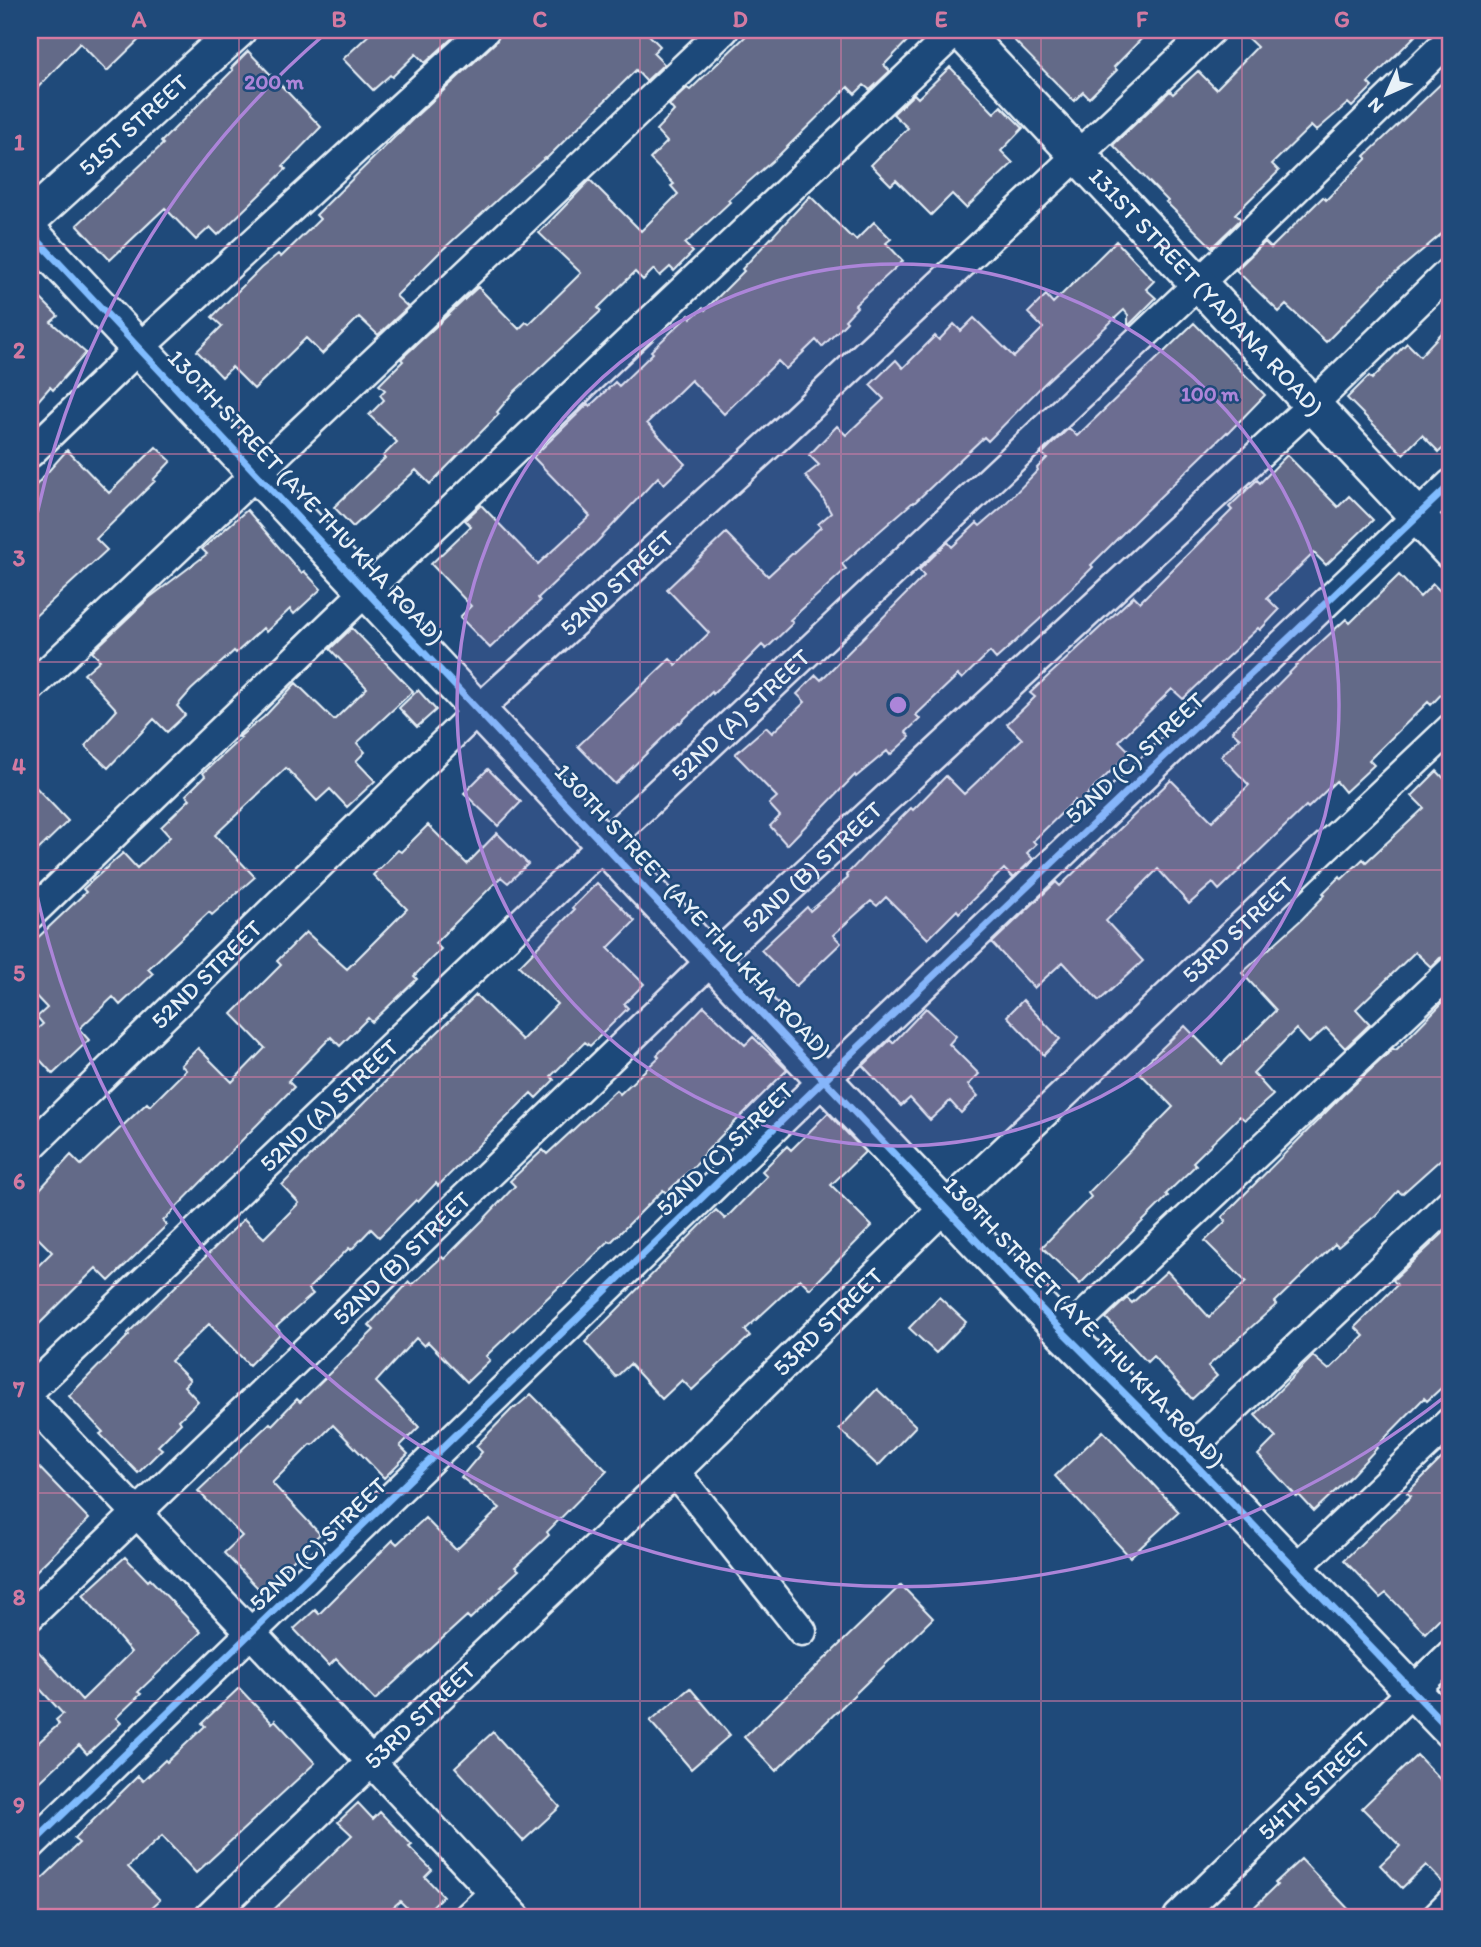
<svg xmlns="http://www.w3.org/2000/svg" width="1481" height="1947" font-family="Itim,sans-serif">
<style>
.building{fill:#646b88;stroke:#e8f1f8;stroke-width:2}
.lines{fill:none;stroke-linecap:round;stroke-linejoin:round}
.minor-casing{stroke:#e8f1f8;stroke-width:33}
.tertiary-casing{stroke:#e8f1f8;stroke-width:40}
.minor{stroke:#1f4a7a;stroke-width:28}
.tertiary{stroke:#1f4a7a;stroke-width:35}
.cycleway-casing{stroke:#1f4a7a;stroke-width:11}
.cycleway{stroke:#80bcff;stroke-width:7}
.grid{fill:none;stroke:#d37aa2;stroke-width:2;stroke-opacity:0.55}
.ring{fill:none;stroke:#ac85d9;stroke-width:3.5}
.labels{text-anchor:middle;stroke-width:5;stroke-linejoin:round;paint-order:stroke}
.street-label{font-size:24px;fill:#e8f1f8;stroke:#1f4a7a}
.centre{fill:#ac85d9;stroke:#1f4a7a;stroke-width:3.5}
.ring-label{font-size:21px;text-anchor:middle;font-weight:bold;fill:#ac85d9;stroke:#1f4a7a;stroke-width:5;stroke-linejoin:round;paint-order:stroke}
.neatline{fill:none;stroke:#d37aa2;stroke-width:2.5}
.grid-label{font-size:23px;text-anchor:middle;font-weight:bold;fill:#d37aa2}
</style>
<rect width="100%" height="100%" fill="#1f4a7a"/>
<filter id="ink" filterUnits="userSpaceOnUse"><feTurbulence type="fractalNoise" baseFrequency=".0143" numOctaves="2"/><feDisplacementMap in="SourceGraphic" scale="14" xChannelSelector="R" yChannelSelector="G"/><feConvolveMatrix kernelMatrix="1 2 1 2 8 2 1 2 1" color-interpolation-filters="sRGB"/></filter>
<g filter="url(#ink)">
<!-- building -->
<path class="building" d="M30 30H149L107 71 80 43 30 96Z
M374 30H461L425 63 416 54 392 77 390 75 373 90 343 59Z
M501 30H644L660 46 653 53 664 64 646 81 636 70 546 159 545 158 508 190 439 253 396 296 408 307 378 335 359 317 322 354 306 338 254 389 232 367 222 377 197 351 222 326 212 317 261 268 278 254 281 257 320 219 316 215 415 117 496 42Z
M752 30H918L884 65 890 71 870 90 864 85 855 94 848 87 778 156 728 200 730 202 685 244 693 252 674 271 670 267 660 276 654 269 643 280 635 272 598 308 601 311 513 393 497 412 499 414 430 484 416 470 353 527 334 507 385 458 383 456 397 442 369 415 384 400 380 395 385 390 379 385 403 361 401 359 478 287 519 329 526 322 529 324 581 273 539 233 590 180 641 231 678 194 671 186 674 184 650 159 667 142 656 130 674 111 669 105 687 88 690 90Z
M1004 30H1150L1114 67 1117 70 1089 98 1083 92 1074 101Z
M1239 30H1421L1368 83 1372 87 1352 107 1348 103 1316 131 1311 126 1272 164 1279 171 1235 214 1241 219 1212 247 1166 202 1168 201 1113 145 1170 91 1173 94 1198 71 1216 89 1257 47Z
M248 51 321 127 283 166 286 169 218 235 210 227 196 240 165 208 110 260 77 225 163 144 161 142 233 70 231 68Z
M950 67 994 113 1001 106 1023 128 1001 151 1013 163 966 208 952 194 931 215 896 180 891 185 871 165 908 128 893 114 914 94 918 98Z
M1451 74V226L1387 280 1326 342 1286 305 1279 312 1236 270 1265 242 1271 248 1323 197 1326 200 1367 158 1365 156Z
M810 196 851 237 852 236 856 240 874 222 891 239 886 243 903 261 855 305 857 307 845 320 847 322 822 347 816 340 786 369 778 361 724 414 691 380 647 423 685 464 664 484 658 477 596 543 538 598 540 601 490 648 460 617 471 606 431 564 471 526 465 520 481 505 538 564 590 516 533 457 588 404 590 406 615 382 619 386 653 353 651 351 689 315 691 318 703 308 705 310 744 271 742 269Z
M1116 241 1154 281 1146 289 1156 298 1128 326V315L1124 310 1047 381 988 441 984 437 914 503 913 502 842 564 846 569 790 620 793 623 766 649 762 645 713 694 712 692 680 723 679 722 615 784 578 746 670 659 676 665 709 633 667 589 726 533 768 576 821 527 818 524 831 513 821 495 805 476 819 465 809 455 837 426 846 435 884 399 870 385 896 360 903 368 935 336 939 340 954 324 961 331 974 318 1014 357 1043 328 1028 313 1046 295 1053 303Z
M30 288 58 316 51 322 86 353 53 390 50 387 30 410Z
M1194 323 1265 395 1228 433 1227 432 1136 520 1091 565 1093 567 1039 620 996 659 990 652 962 679 958 675 916 715 920 719 906 732 910 737 890 755 887 751 856 777 855 775 787 845 770 826 780 816 769 804 777 797 735 754 766 727 772 733 805 702 797 694 816 675 821 680 924 576 919 570 948 542 952 547 977 523 980 526 1001 508 1038 470 1037 468 1047 458 1042 454 1051 445 1069 428 1077 436Z
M1451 323V441L1439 452 1422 435 1403 454 1347 398 1369 376 1372 379 1407 343 1420 356Z
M156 447 171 461 153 480 155 481 96 539 107 550 30 621V492L67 450 109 493Z
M1287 455 1338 507 1349 496 1373 520 1326 565 1314 553 1267 598 1279 610 1260 630 1258 628 1183 699 1172 689 1119 741 1130 752 1078 804 1075 800 1033 841 1036 844 1027 853 1033 859 1013 878 1004 869 959 913 957 910 928 939 886 897 877 906 871 901 833 935 841 943 796 986 761 950 807 907 810 911 848 878 846 875 887 832 911 808 913 810 946 776 964 794 1022 739 1007 724 1035 697 1030 693 1134 596 1140 602 1232 510 1229 507 1257 480 1260 483Z
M247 510 301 573 304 571 321 589 294 614 290 609 266 632 263 628 236 653 234 651 191 690 177 706 185 715 167 732 154 719 108 768 85 746 117 710 84 674 100 660 92 652 149 598 207 554 202 549Z
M1399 575 1420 597 1433 584 1451 602V684L1431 705 1428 702 1369 760 1374 765 1345 792 1336 781 1308 808 1306 806 1219 890 1213 883 1189 904 1158 869 1106 921 1143 961 1099 1001 1063 962 1034 988 992 943 1056 882 1060 886 1171 780 1212 821 1249 785 1221 756 1240 738 1232 731 1307 655 1346 619 1350 623Z
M352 628 413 691 357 743 365 752 356 761 375 781 347 807 330 789 317 801 286 768 215 835 255 877 212 915 209 912 148 969 153 974 120 1005 113 997 79 1029 89 1040 53 1074 30 1049V1035L43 1024 37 1017 47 1008 30 990V945L86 892 83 889 123 853 137 868 170 837 161 827 190 799 186 795 205 776 203 773 241 738 239 737 264 717 296 683 334 720 367 688 330 649Z
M418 690 436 710 417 727 399 708Z
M488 769 521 802 498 826 464 793Z
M1437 771 1451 786V955L1440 958 1431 967 1415 952 1356 1009 1370 1024 1345 1048 1326 1028 1309 1043 1296 1029 1253 1073 1273 1095 1245 1120 1240 1116 1193 1162 1196 1165 1166 1194 1168 1196 1080 1284 1042 1247 1091 1197 1088 1193 1173 1107 1138 1071 1185 1026 1222 1064 1276 1010 1242 973 1302 919 1325 895 1323 893 1340 876 1342 879 1363 859 1366 862 1424 808 1412 796Z
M30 781 68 821 30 858Z
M428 825 467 864 497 833 528 864 508 883 501 877 435 943 441 949 414 976 417 979 372 1022 368 1018 340 1046 331 1037 288 1081 294 1087 163 1221 167 1225 109 1281 96 1268 30 1333V1274L52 1252 30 1230V1200L71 1155 81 1165 147 1103 150 1106 186 1070 181 1065 198 1048 232 1082 265 1048 232 1014 281 965 277 961 306 932 347 969 407 909 373 875 398 850 401 852Z
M597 883 635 921 608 948 644 984 624 1004 628 1008 590 1046 585 1042 551 1076 554 1080 536 1098 531 1093 438 1186 436 1183 418 1202 416 1200 379 1237 371 1229 351 1250 349 1248 308 1289 313 1294 276 1327 281 1333 249 1365 209 1324 171 1361 190 1380 184 1386 198 1401 179 1420 181 1423 158 1446 162 1449 138 1473 100 1434 103 1432 69 1396 129 1335 128 1333 244 1219 264 1238 299 1203 282 1185 416 1051 417 1052 476 995 522 1040 557 1004 519 966 574 910 572 908Z
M1451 994V1150L1402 1194 1398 1191 1376 1215 1338 1247 1335 1244 1275 1302 1277 1304 1208 1366 1217 1376 1192 1399 1153 1356 1147 1362 1106 1318 1127 1298 1132 1303 1167 1271 1209 1317 1246 1282 1205 1241 1226 1221 1222 1217 1344 1094 1393 1049 1396 1050Z
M1023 1000 1060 1039 1044 1055 1007 1016Z
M704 1006 745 1045 753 1037 787 1070 721 1136 701 1157 702 1159 666 1193 663 1190 611 1242 609 1241 563 1286 561 1285 486 1356 490 1360 467 1382 428 1342 424 1346 416 1338 376 1382 419 1427 400 1446 408 1454 384 1478 333 1425 313 1445 311 1444 272 1483 320 1534 261 1591 224 1553 242 1536 198 1491 270 1423 272 1425 297 1399 300 1402 374 1330 369 1325 409 1282 412 1285 442 1257 444 1259 483 1220 515 1186 510 1181 543 1150 547 1154 616 1090 620 1094 659 1057 657 1055Z
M926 1008 956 1036 949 1044 979 1074 968 1085 978 1096 961 1113 950 1101 930 1120 910 1098 901 1106 863 1066 890 1040 893 1043Z
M828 1113 865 1152 831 1185 872 1226 810 1289 800 1279 745 1330 750 1336 692 1390 682 1380 662 1399 630 1364 616 1377 585 1342 716 1210 725 1219 767 1176 762 1171 787 1146 791 1150Z
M1451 1226V1379L1427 1401 1424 1398 1376 1447 1377 1448 1350 1477 1314 1511 1299 1495 1297 1497 1258 1455 1276 1437 1255 1415 1313 1356 1329 1370 1364 1336 1355 1327 1397 1285 1393 1280Z
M939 1297 966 1322 936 1353 909 1328Z
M877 1389 916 1426 878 1466 839 1429Z
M531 1394 607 1471 547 1532 549 1535 515 1567 519 1570 501 1587 503 1588 470 1619 467 1616 375 1700 336 1659 329 1666 294 1629 315 1610 319 1614 393 1540 397 1544 425 1518 456 1550 500 1508 461 1477 482 1452 476 1446 514 1407 515 1408Z
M1103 1431 1179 1512 1130 1557 1055 1476Z
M1451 1449V1607L1425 1633 1386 1593 1380 1598 1344 1560 1411 1496 1407 1493Z
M30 1458 89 1519 30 1577Z
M125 1557 148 1581 150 1579 201 1632 138 1692 141 1694 116 1718 121 1723 87 1754 79 1745 30 1791V1750L59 1724 56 1720 63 1714 30 1678V1642L82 1700 131 1652 83 1595Z
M901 1585 933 1618 776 1771 744 1737Z
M239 1688 272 1723 275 1720 315 1763 196 1873 162 1836 128 1867 160 1900 141 1917H30V1890L79 1843 74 1839 138 1776 143 1781 165 1760 167 1762 205 1726 202 1723Z
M690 1688 730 1735 691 1769 650 1721Z
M493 1732 560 1807 523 1841 455 1767Z
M1417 1755 1451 1791V1886H1446L1426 1865 1402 1888 1380 1865 1400 1846 1362 1808Z
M358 1803 373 1819 380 1812 412 1845 409 1847 432 1870 425 1877 443 1896 421 1917H416L400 1901 382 1917H266L352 1835 338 1822Z
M1301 1859 1356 1917H1244L1277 1885 1275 1883Z"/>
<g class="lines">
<!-- minor casing -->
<g class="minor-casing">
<g id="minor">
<path d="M30 453 139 348 485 30"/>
<path d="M30 688 724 30"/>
<path d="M30 915 366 591 957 30"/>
<path id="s1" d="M30 1147 479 709 786 429 1211 30"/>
<path d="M1065 1334 1451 971"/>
<path id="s2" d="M30 1390 604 844 1198 284 1451 38"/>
<path d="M30 1401 252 1634 516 1917"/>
<path d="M1185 1454 1451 1202"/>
<path d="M675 1472 802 1631"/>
<path d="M1295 1569 1451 1421"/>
<path id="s3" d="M30 1616 712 960 1312 405 1451 270"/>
<path d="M30 1846 824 1080 1451 484"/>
<path id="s4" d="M209 1917 675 1472 946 1206 1451 728"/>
<path d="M468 1917 494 1893"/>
<path id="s5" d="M1178 1917 1451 1654"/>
<path d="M1436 1917 1451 1902"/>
</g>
</g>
<!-- tertiary casing -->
<g class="tertiary-casing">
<g id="tertiary">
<path id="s6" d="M960 30 1451 552"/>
<path id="s7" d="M30 219 238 30"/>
<path d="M30 232 824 1080 1065 1334 1185 1454 1451 1731"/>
</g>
</g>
<!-- minor -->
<use href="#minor" class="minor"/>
<!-- tertiary -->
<use href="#tertiary" class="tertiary"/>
<!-- cycleway casing -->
<g class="cycleway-casing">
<path id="cycleway" d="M30 232 824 1080 1065 1334 1185 1454 1451 1731
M30 1846 824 1080 1451 484"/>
</g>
<!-- cycleway -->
<use href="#cycleway" class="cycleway"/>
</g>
</g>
<!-- grid -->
<path class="grid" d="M239 30V1917M440 30V1917M640 30V1917M841 30V1917M1041 30V1917M1242 30V1917M30 246H1451M30 454H1451M30 662H1451M30 870H1451M30 1077H1451M30 1285H1451M30 1493H1451M30 1701H1451"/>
<!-- distance rings -->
<circle cx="898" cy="705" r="441" fill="#ac85d9" fill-opacity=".12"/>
<g class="ring">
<circle cx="898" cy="705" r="441"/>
<path d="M1447 1395A882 882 0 0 1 31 866M31 544A882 882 0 0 1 325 34"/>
</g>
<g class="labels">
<!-- street labels -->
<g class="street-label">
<text dy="8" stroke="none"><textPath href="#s7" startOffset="140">51ST STREET</textPath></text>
<text dy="8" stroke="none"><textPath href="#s6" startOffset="359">131ST STREET (YADANA ROAD)</textPath></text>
<text transform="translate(306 497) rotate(47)" y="8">130TH STREET (AYE THU KHA ROAD)</text>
<text dy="8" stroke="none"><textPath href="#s1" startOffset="814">52ND STREET</textPath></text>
<text dy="8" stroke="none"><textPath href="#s2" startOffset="980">52ND (A) STREET</textPath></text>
<text transform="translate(1135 758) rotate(-43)" y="8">52ND (C) STREET</text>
<text dy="8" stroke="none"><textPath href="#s3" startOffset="1083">52ND (B) STREET</textPath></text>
<text transform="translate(693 911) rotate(47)" y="8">130TH STREET (AYE THU KHA ROAD)</text>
<text dy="8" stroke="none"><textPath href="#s4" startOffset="1426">53RD STREET</textPath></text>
<text dy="8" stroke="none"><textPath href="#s1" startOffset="247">52ND STREET</textPath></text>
<text dy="8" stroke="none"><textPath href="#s2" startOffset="413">52ND (A) STREET</textPath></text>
<text transform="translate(725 1149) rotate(-44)" y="8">52ND (C) STREET</text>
<text dy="8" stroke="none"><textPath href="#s3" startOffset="516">52ND (B) STREET</textPath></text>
<text dy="8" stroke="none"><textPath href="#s4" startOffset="859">53RD STREET</textPath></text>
<text transform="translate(1084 1322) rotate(46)" y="8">130TH STREET (AYE THU KHA ROAD)</text>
<text transform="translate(318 1544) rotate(-44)" y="8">52ND (C) STREET</text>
<text dy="8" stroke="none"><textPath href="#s4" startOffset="292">53RD STREET</textPath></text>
<text dy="8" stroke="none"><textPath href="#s5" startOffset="189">54TH STREET</textPath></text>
</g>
</g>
<circle cx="898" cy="705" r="10" class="centre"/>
<g class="ring-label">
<text x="274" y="89">200 m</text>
<text x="1210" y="401">100 m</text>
</g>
<!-- margin -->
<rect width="1481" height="1947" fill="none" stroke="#1f4a7a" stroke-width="77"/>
<!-- north arrow -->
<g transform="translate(1387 94) rotate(225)" stroke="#1f4a7a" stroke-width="5" paint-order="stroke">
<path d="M0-5L12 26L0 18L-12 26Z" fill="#e8f1f8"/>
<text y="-10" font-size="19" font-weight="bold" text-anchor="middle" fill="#e8f1f8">N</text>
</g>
<rect x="38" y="38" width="1404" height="1871" class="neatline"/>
<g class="grid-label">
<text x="139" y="27">A</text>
<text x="339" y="27">B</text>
<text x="540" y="27">C</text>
<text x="740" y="27">D</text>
<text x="941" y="27">E</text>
<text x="1142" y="27">F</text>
<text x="1342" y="27">G</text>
<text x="19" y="150">1</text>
<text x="19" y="358">2</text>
<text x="19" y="566">3</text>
<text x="19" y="774">4</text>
<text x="19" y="981">5</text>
<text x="19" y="1189">6</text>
<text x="19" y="1397">7</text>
<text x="19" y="1605">8</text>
<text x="19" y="1813">9</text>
</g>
</svg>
